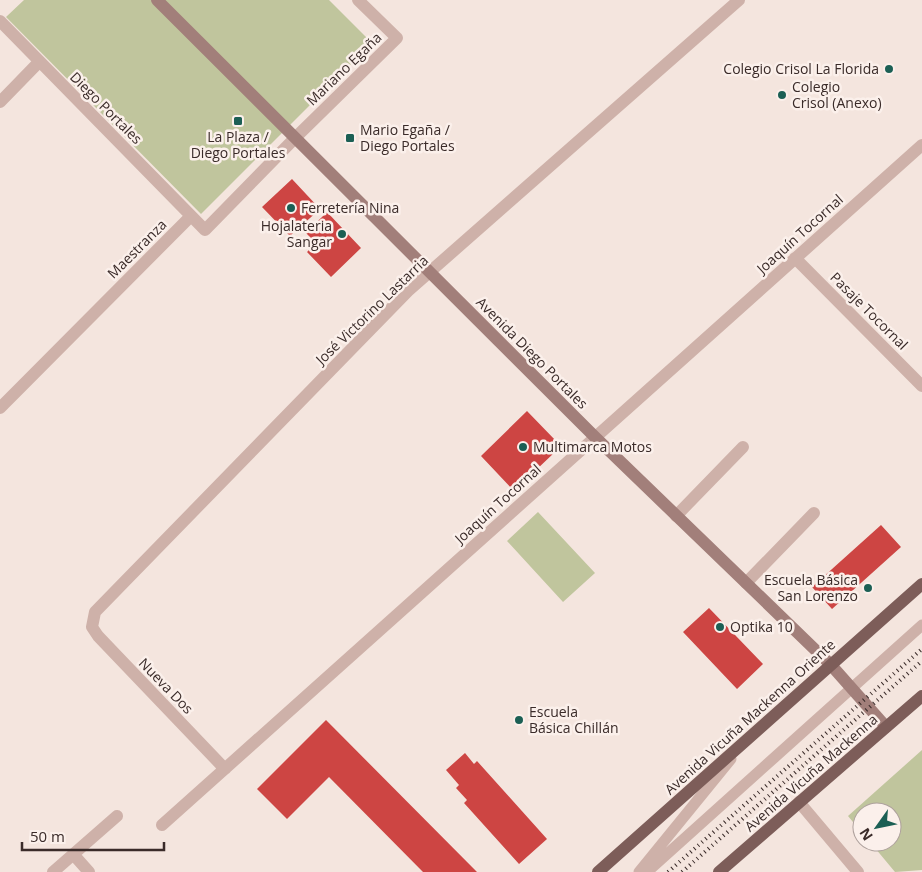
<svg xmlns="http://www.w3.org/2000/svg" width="922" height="872" font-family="'Open Sans',sans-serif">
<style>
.green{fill:#c0c59d}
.building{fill:#cd4543}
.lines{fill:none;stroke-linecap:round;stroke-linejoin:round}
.lane{stroke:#ceb1a9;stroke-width:11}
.street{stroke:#ceb1a9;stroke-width:12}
.secondary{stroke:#a27f7a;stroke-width:12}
.primary{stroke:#7d5d59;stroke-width:12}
.rail{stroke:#3a2b29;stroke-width:4;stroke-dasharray:1 4;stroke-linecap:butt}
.poi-dot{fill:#1b5f54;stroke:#fbf0eb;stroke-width:2}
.labels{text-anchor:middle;stroke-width:5;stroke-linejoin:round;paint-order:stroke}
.street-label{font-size:14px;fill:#3a2b29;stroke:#fbf0eb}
.poi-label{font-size:14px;fill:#3a2b29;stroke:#fbf0eb;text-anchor:start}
</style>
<rect width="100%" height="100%" fill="#f4e5de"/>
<!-- green -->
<path class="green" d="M24 0H329L372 43 201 214 6 17Z
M538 512 595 573 563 602 507 541Z
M922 750V870L895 872 870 842H892V812H862V833L848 816Z"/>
<!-- building -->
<path class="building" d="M292 179 320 209 290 236 262 207Z
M327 212 361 248 331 277 307 252 316 243 306 233Z
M527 411 557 442 555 452 514 491 481 456Z
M881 525 901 547 832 609 812 587Z
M709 608 763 664 737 689 683 632Z
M326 720 477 872H423L329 777 287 819 257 789Z
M465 753 474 764 477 761 547 839 519 864 464 803 467 800 456 788 459 785 446 770Z"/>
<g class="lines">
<!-- lane -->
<path class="lane" d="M639 872 731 759
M647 872 922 625"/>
<!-- street -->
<path class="street" d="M0 21 205 230 295 138 397 38 358 0
M0 102 39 62
M795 258 922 386
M0 408 191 216
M676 516 743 447
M746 583 814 513
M225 769 98 636 92 627 95 612 408 291 739 0
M799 802 858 872
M162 825 922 145
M73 854 89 872
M53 872 117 816"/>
<!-- secondary -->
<path class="secondary" d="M157 0 595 437 831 665 886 727"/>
<!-- primary -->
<path class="primary" d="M598 872 922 584
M719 872 922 696"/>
<!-- rail -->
<path class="rail" d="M668 872 922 649
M682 872 922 661"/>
</g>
<!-- markers -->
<g class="poi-dot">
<circle cx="889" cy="69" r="5"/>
<circle cx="782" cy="95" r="5"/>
<rect x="233" y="116" width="10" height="10" rx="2.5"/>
<rect x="345" y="133" width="10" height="10" rx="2.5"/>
<circle cx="291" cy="208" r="5"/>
<circle cx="342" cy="234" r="5"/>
<circle cx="523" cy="447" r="5"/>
<circle cx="868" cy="588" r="5"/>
<circle cx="720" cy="627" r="5"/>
<circle cx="519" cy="720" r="5"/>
</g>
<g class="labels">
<!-- street labels -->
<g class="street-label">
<text transform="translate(344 69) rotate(-44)" y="5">Mariano Egaña</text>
<text transform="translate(106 108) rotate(45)" y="5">Diego Portales</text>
<text transform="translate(800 234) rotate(-42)" y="5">Joaquín Tocornal</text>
<text transform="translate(137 249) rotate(-45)" y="5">Maestranza</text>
<text transform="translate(372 310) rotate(-44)" y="5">José Victorino Lastarria</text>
<text transform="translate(869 311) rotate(45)" y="5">Pasaje Tocornal</text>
<text transform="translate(532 353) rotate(45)" y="5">Avenida Diego Portales</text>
<text transform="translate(498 504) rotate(-42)" y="5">Joaquín Tocornal</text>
<text transform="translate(166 686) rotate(46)" y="5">Nueva Dos</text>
<text transform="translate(750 717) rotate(-42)" y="5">Avenida Vicuña Mackenna Oriente</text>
<text transform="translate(811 773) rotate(-41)" y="5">Avenida Vicuña Mackenna</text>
</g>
<!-- poi labels -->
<g class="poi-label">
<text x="879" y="74" text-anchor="end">Colegio Crisol La Florida</text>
<text x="792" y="92">Colegio<tspan x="792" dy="16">Crisol (Anexo)</tspan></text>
<text x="360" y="135">Mario Egaña /<tspan x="360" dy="16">Diego Portales</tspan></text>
<text x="238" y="142" text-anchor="middle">La Plaza /<tspan x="238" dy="16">Diego Portales</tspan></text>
<text x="301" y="213">Ferretería Nina</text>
<text x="332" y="231" text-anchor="end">Hojalateria<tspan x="332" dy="16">Sangar</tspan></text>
<text x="533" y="452">Multimarca Motos</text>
<text x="858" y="585" text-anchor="end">Escuela Básica<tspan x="858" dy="16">San Lorenzo</tspan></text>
<text x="730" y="632">Optika 10</text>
<text x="529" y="717">Escuela<tspan x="529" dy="16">Básica Chillán</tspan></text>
</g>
</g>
<!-- north arrow -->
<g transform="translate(877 827) rotate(237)"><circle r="24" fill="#fbf0eb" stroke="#aea19d"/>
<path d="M0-4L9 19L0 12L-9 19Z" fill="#1b5f54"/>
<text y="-8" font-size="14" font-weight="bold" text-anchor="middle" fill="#3a2b29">N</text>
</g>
<!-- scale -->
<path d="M22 842v8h142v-8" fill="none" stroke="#3a2b29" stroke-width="2.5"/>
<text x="30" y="842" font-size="15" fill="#3a2b29" stroke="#fbf0eb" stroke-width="4" paint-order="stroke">50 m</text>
</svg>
